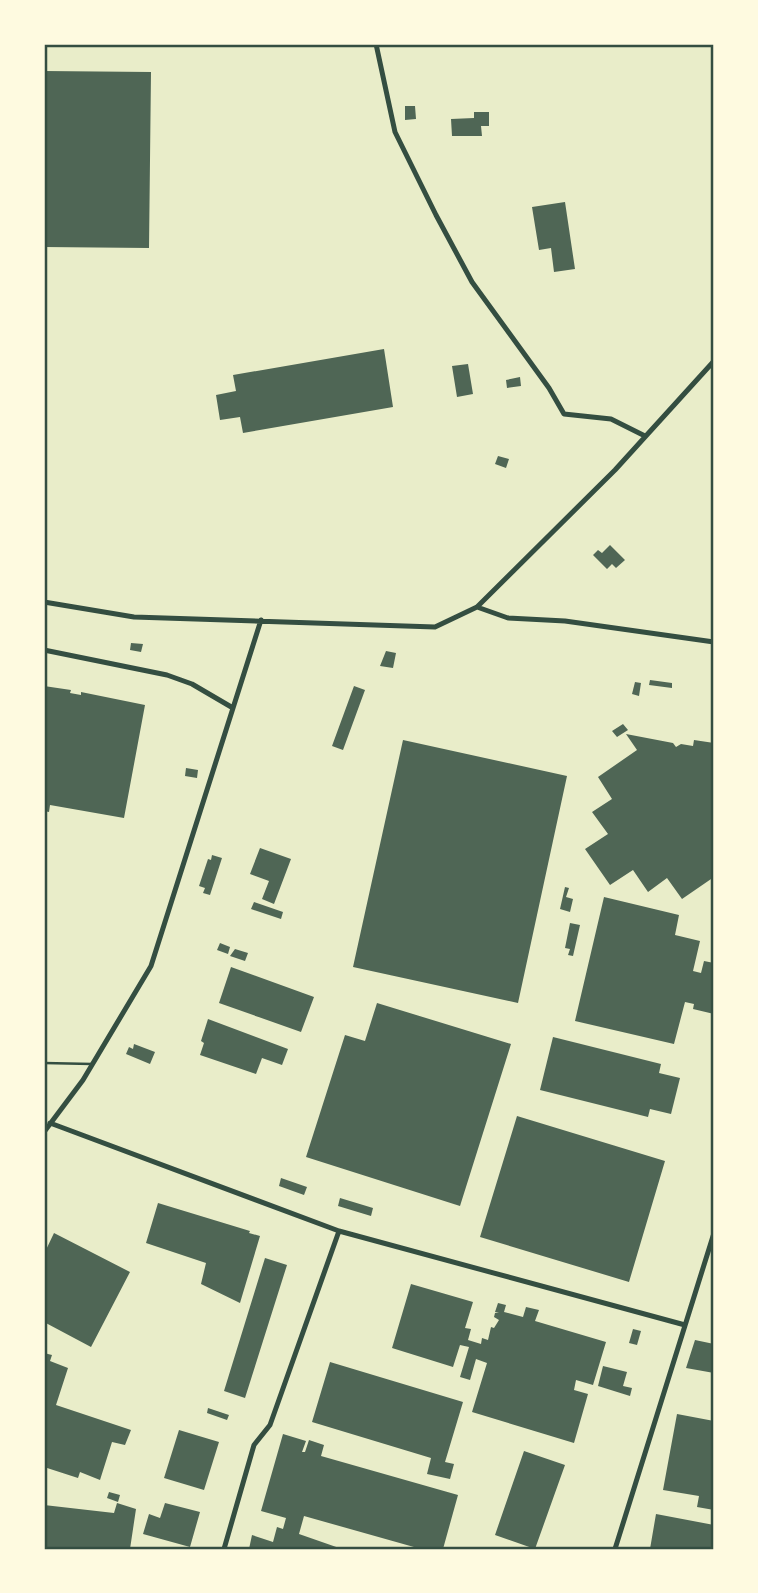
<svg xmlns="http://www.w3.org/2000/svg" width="758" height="1593" font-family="Montserrat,sans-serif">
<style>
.building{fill:#4f6655}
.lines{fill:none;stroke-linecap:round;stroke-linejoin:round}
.service{stroke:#344e41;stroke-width:2.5}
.minor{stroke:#344e41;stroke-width:5}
.neatline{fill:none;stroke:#344e41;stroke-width:2.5}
</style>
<rect width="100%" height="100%" fill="#e9edc9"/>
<!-- building -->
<path class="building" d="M44 71 151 72 149 248 44 247Z
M405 106H415L416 119 405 120Z
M474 112H489V126H481L482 136H452L451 119 474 118Z
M565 202 575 269 554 272 551 248 539 250 532 207Z
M384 349 393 407 243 433 240 417 220 420 216 395 236 391 233 375Z
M468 364 473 394 457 397 452 366Z
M520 377 521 386 507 388 506 380Z
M498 456 509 459 506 468 495 464Z
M610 545 625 560 616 568 612 564 607 569 593 555 598 550 602 553Z
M131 643 143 644 141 652 130 650Z
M386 651 396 653 393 668 380 666Z
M650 680 672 683V688L649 685Z
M635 682 641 683 639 696 632 694Z
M44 686 71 690 70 693 81 695V692L145 705 124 818 50 805 49 812 44 811Z
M354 686 365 690 343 750 332 746Z
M623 724 628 730 617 737 612 731Z
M626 734 673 743 676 747 681 744 693 746 694 740 714 743V877L682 899 667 878 648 892 633 870 610 885 585 849 608 834 592 812 612 799 598 777 637 750Z
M403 740 567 776 518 1003 353 967Z
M186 768 198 770 197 778 185 776Z
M260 848 291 859 274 904 262 899 269 881 250 874Z
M212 855 222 858 210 895 203 893 205 888 199 886 208 859 211 860Z
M565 887 569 888 566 897 573 899 570 912 560 909Z
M604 897 679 915 675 935 700 941 693 971 701 973 704 961 714 963V1014L693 1009 694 1004 685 1002 674 1044 575 1021Z
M254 902 283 912 281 919 251 909Z
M570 923 580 925 573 956 568 955 570 949 565 948Z
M220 943 230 947 228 954 217 950Z
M235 949 248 953 245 961 230 956Z
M231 967 314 997 301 1032 219 1003Z
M377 1003 511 1044 460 1206 306 1157 345 1035 365 1041Z
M208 1019 288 1049 282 1065 262 1058 256 1074 200 1055 204 1043 201 1041Z
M553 1037 661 1064 659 1073 680 1078 671 1114 650 1109 648 1117 540 1090Z
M134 1044 155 1052 150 1064 126 1054 129 1047 133 1049Z
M517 1116 665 1161 629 1282 480 1237Z
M281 1178 307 1187 304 1195 279 1186Z
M340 1198 373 1208 371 1216 338 1206Z
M158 1203 250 1231 249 1233 260 1236 240 1303 201 1284 206 1263 146 1243Z
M54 1233 130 1272 91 1347 44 1322V1254Z
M265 1258 287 1265 245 1398 224 1391Z
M411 1284 473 1302 465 1328 471 1329 468 1340 481 1344 482 1338 488 1340 491 1327 494 1328 499 1320 494 1317 495 1313H499L495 1312 498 1303 506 1305 504 1312 523 1317 526 1307 539 1310 535 1321 606 1342 593 1385 576 1380 574 1390 588 1394 574 1443 472 1412 487 1363 476 1359 470 1380 460 1377 469 1347 460 1345 453 1367 392 1348Z
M633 1329 641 1331 637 1345 629 1343Z
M695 1340 714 1344V1373L686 1368Z
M44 1353 52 1355 50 1361 68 1368 56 1405 131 1430 125 1445 112 1442 100 1480 80 1472 78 1478 44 1467Z
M330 1362 463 1402 445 1462 454 1464 450 1479 427 1474 431 1458 312 1422Z
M603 1366 627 1372 623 1386 632 1388 630 1396 598 1386Z
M208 1408 229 1415 227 1420 207 1413Z
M677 1414 714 1421V1510L697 1507 699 1496 663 1490Z
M179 1430 219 1442 204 1490 164 1478Z
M283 1434 306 1441 302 1452H305L309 1440 324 1445 321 1456 458 1495 443 1549H421L304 1516 299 1534 342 1549H249L252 1535 273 1542 277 1527 283 1529 286 1518 261 1511Z
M524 1451 565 1465 535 1549 495 1535Z
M109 1492 120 1495 118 1502 107 1498Z
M117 1503 136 1509 130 1549H44V1505L114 1513Z
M165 1503 200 1512 190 1547 143 1534 149 1514 160 1518Z
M656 1514 714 1525V1549H650Z"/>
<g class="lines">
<!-- service -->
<path class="service" d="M44 1063 92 1064"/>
<!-- minor -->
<path class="minor" d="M376 44 395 132 436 215 472 282 549 388 564 414 611 419 645 436
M44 602 134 617 435 627 477 607 615 470 714 361
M477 607 508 618 565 621 714 642
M44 650 167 675 192 684 233 708
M50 1123 339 1231 685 1325
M44 1132 83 1080 151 966 261 620
M224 1549 254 1445 270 1425 339 1231
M615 1549 714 1233"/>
</g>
<!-- border -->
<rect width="758" height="1593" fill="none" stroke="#fefae0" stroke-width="91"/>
<rect x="46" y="46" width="666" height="1502" class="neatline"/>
</svg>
